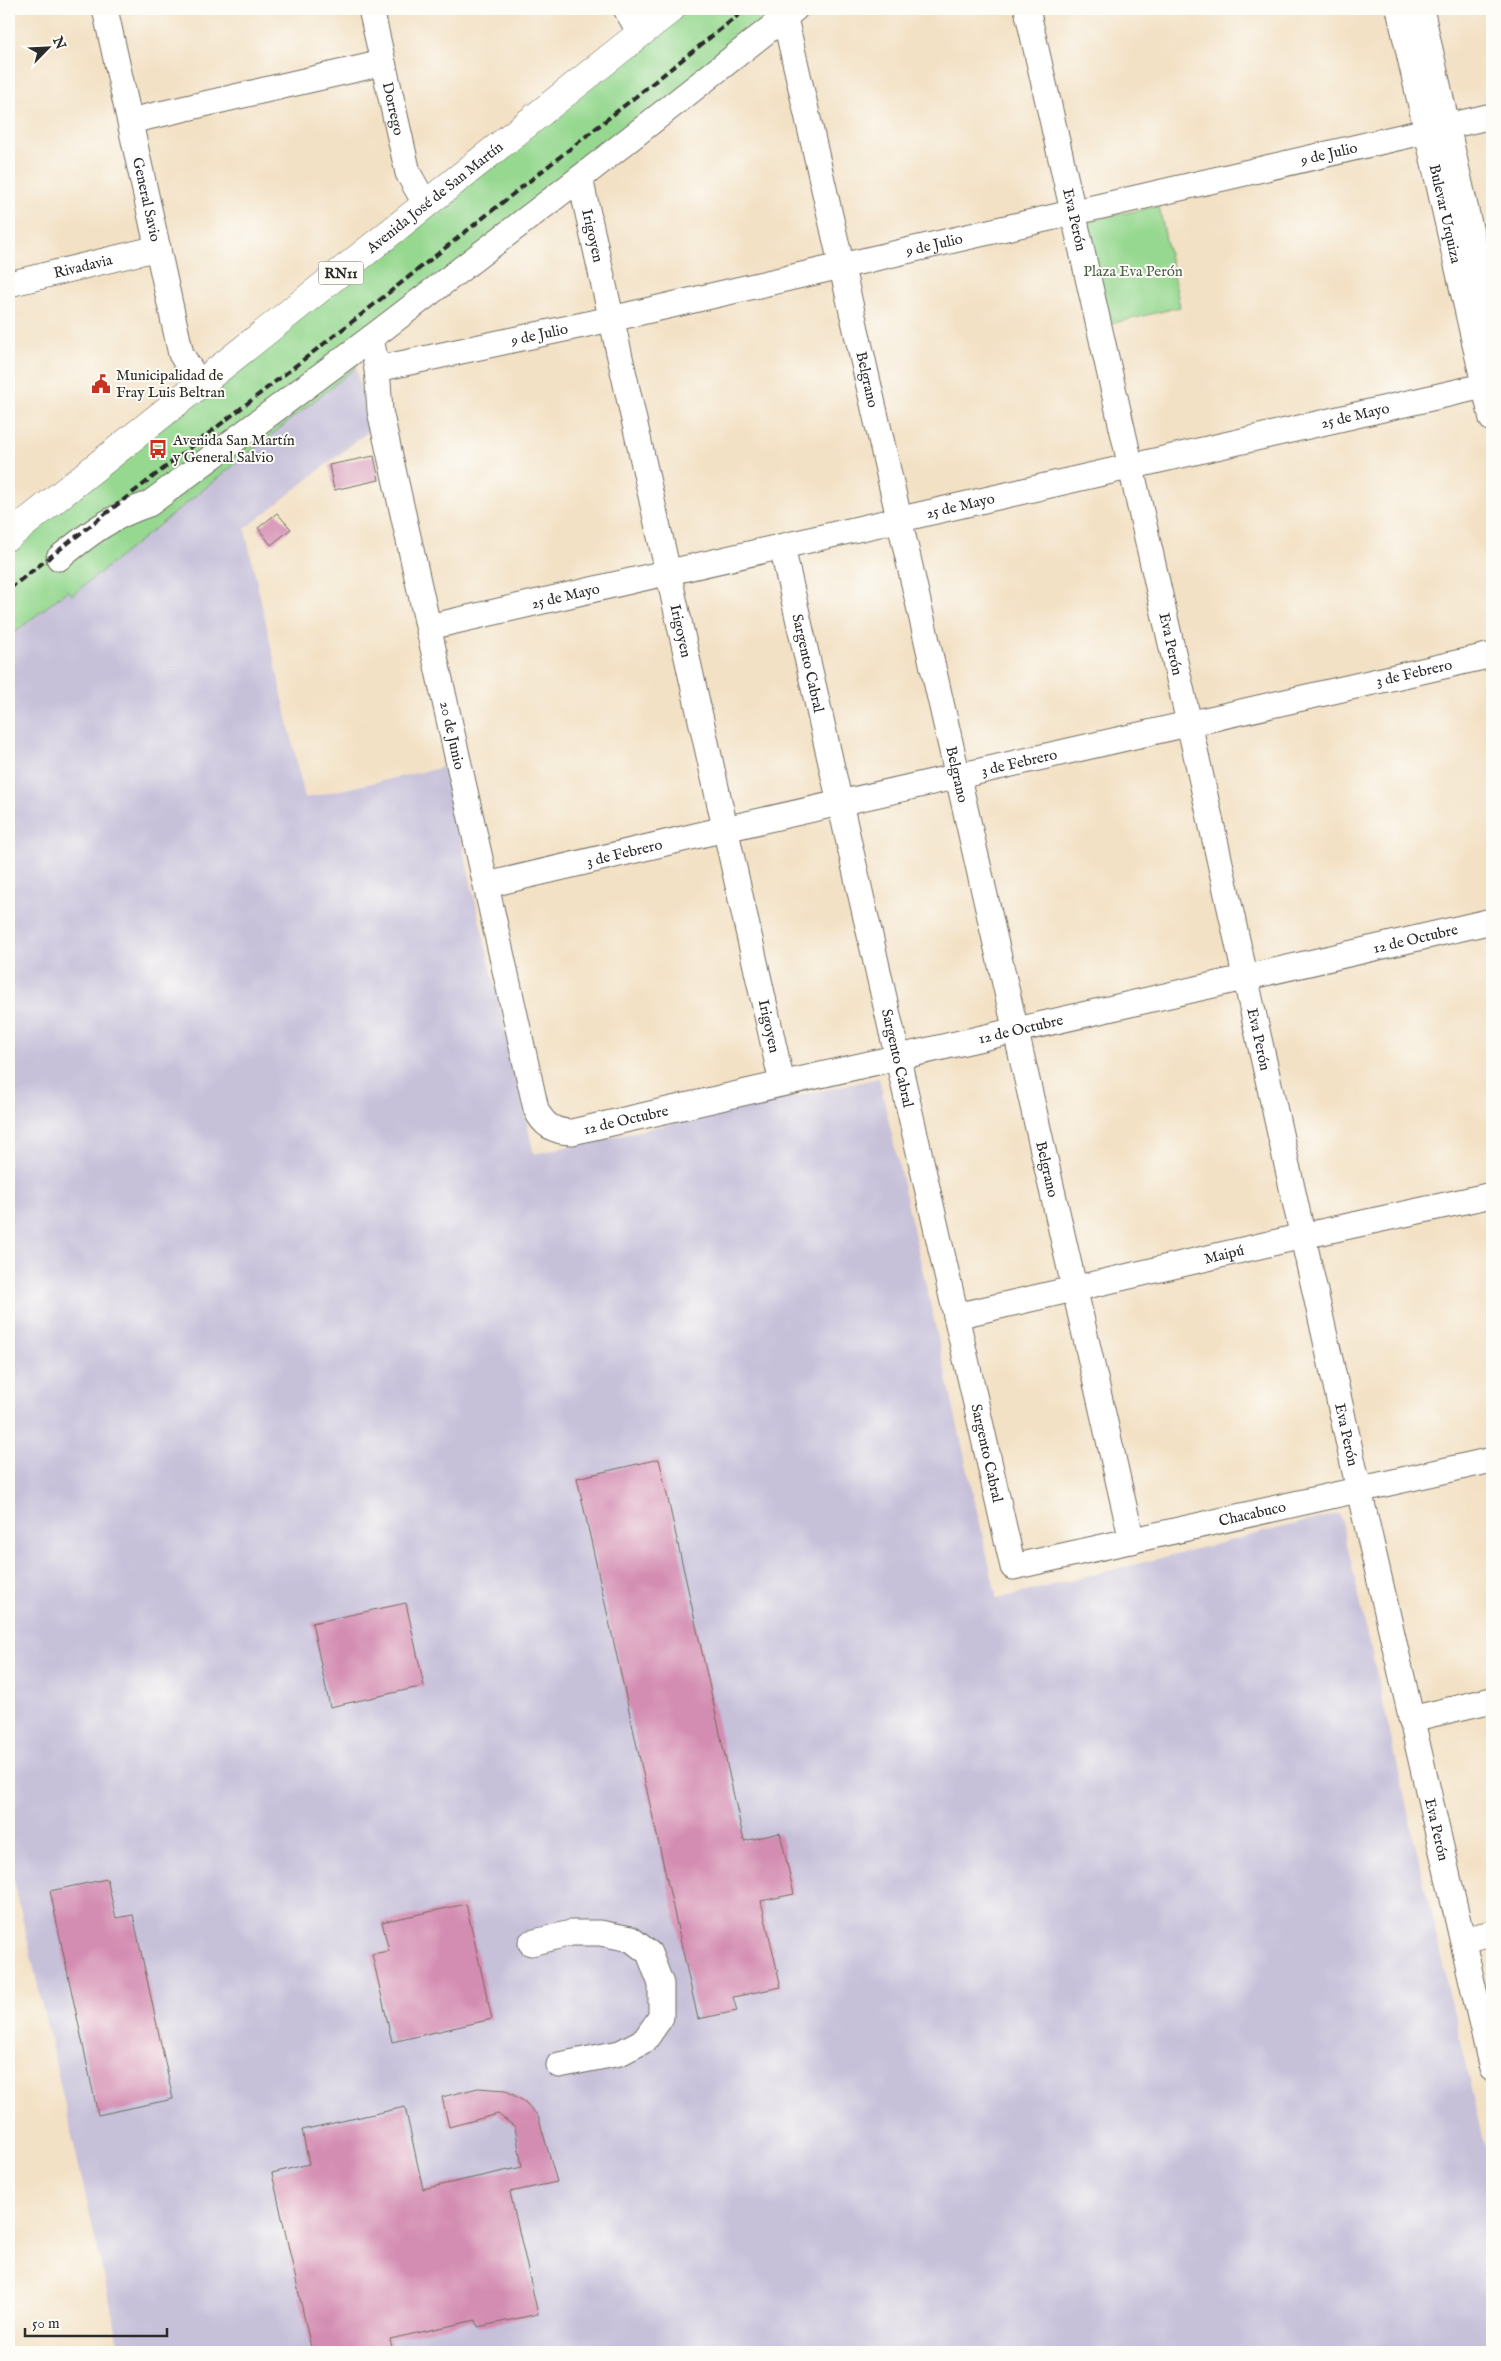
<svg xmlns="http://www.w3.org/2000/svg" width="1501" height="2361" font-family="'IM FELL English',serif">
<style>
.industrial{fill:#c6c0d9}
.green{fill:#96d890;stroke:#60825e}
.building{fill:#d48db2}
.lines{fill:none;stroke-linecap:round;stroke-linejoin:round}
.minor-casing{stroke:#716b61;stroke-width:27}
.major-casing{stroke:#716b61;stroke-width:29}
.minor{stroke:#fff;stroke-width:25}
.major{stroke:#fff;stroke-width:28}
.rail{stroke:#2b2b2b;stroke-width:4;stroke-dasharray:8 4;stroke-linecap:butt}
.labels{text-anchor:middle;stroke-width:4;stroke-linejoin:round;paint-order:stroke}
.shield{fill:#fdfcf7;stroke:#6a6a68;stroke-width:1}
.shield-label{font-size:14px;font-weight:bold;fill:#2b2b2b}
.street-label{font-size:15px;fill:#2b2b2b;stroke:#fdfcf7}
.park-label{font-size:15px;fill:#4b5f49;stroke:#fdfcf7}
.poi-label{font-size:15px;fill:#2b2b2b;stroke:#fdfcf7;text-anchor:start}
</style>
<rect width="100%" height="100%" fill="#fdfcf7"/>
<filter id="ink" filterUnits="userSpaceOnUse"><feTurbulence type="fractalNoise" baseFrequency=".02" numOctaves="2"/><feDisplacementMap in="SourceGraphic" scale="10" xChannelSelector="R" yChannelSelector="G"/><feConvolveMatrix kernelMatrix="1 2 1 2 8 2 1 2 1" color-interpolation-filters="sRGB"/></filter>
<filter id="wash" filterUnits="userSpaceOnUse"><feTurbulence type="fractalNoise" baseFrequency=".0096" numOctaves="4" result="noise"/><feDisplacementMap in="SourceGraphic" scale="20" xChannelSelector="R" yChannelSelector="G"/><feGaussianBlur stdDeviation="1.12" result="paint"/><feColorMatrix in="noise" values="0 0 0 0 0 0 0 0 0 0 0 0 0 0 0 0 0 1.4 0 .05"/><feComposite in="paint" operator="in"/></filter>
<g filter="url(#wash)">
<rect width="100%" height="100%" fill="#f3e1c5"/>
<!-- industrial -->
<path class="industrial" d="M356 367 370 430 245 529 305 798 444 767 534 1154 879 1078 997 1599 1340 1513 1492 2181V2352H121L9 1859V637L68 590 72 595Z"/>
<!-- green -->
<path class="green" d="M671 9H795L371 338 356 367 72 595 68 590 9 637V536Z
M1159 206 1180 307 1106 325 1083 222Z"/>
<g id="blocks">
<!-- building -->
<path class="building" d="M374 456 379 480 334 490 329 465Z
M277 513 291 529 271 545 258 528Z
M659 1459 744 1841 780 1833 794 1894 761 1901 781 1987 733 1997 737 2011 698 2019 577 1478Z
M406 1603 424 1686 330 1707 312 1623Z
M107 1879 116 1918 133 1915 173 2099 98 2115 50 1891Z
M466 1904 492 2019 392 2042 372 1954 389 1951 382 1922Z
M478 2088 505 2090 525 2102 538 2116 557 2182 510 2192 538 2314 478 2327 476 2320 390 2339 393 2352H312L272 2173 309 2164 302 2130 405 2107 423 2189 522 2167 515 2127 498 2114 449 2127 442 2097Z"/>
</g>
</g>
<g filter="url(#ink)">
<use href="#blocks" fill-opacity="0" stroke="#716b61" stroke-width="1"/>
<g class="lines">
<!-- minor casing -->
<g class="minor-casing">
<g id="minor">
<path id="s1" d="M105 9 181 354 200 385"/>
<path id="s2" d="M371 9 408 173 426 205"/>
<path d="M626 9 640 33"/>
<path id="s3" d="M783 9 1132 1541"/>
<path id="s4" d="M1027 9 1189 723 1359 1490 1492 2069"/>
<path id="s5" d="M1399 9 1492 419"/>
<path d="M1421 9 1492 327"/>
<path d="M130 121 383 63"/>
<path id="s6" d="M580 178 782 1083"/>
<path id="s7" d="M9 284 158 248"/>
<path id="s8" d="M371 338 377 369 380 411 536 1109C543 1125 554 1132 572 1132L1492 921"/>
<path id="s9" d="M377 369 611 319 1492 116"/>
<path id="s10" d="M782 547 1013 1567 1492 1460"/>
<path d="M59 558C90 533 110 517 149 504L371 338 580 178 795 9"/>
<path id="s11" d="M429 627 1492 384"/>
<path id="s12" d="M487 885 725 829 1492 655"/>
<path id="s13" d="M956 1316 1303 1236 1492 1195"/>
<path d="M1411 1719 1492 1700"/>
<path d="M1463 1940 1492 1933"/>
<path d="M531 1943 571 1933H600L631 1939 649 1953 661 1984V2017L645 2040 620 2053 559 2065"/>
</g>
</g>
<!-- major casing -->
<g class="major-casing">
<g id="major">
<path id="s14" d="M9 536 671 9"/>
</g>
</g>
<!-- minor -->
<use href="#minor" class="minor"/>
<!-- major -->
<use href="#major" class="major"/>
<!-- rail -->
<path class="rail" d="M9 589 362 314 746 9"/>
</g>
</g>
<!-- icons -->
<defs>
<g id="civic-bare" transform="scale(1.5)"><path d="M-.6-6.5H3V-4.5H.6V-3L4-1V1h2V6H-6V1h2V-1L-.6-3ZM-1.2 2.5V6h2.4V2.5Z" fill="#c8321e" stroke="#fdfcf7" stroke-width="2.5" paint-order="stroke"/></g>
<g id="bus-bare" transform="scale(1.5)"><path d="M-5-6H5V4H4V6H2V4H-2V6H-4V4H-5ZM-3.5-4V0h7V-4ZM-3.5 1.2v1.5H-2V1.2ZM2 1.2v1.5H3.5V1.2Z" fill="#c8321e" stroke="#fdfcf7" stroke-width="2.5" paint-order="stroke"/></g>
</defs>
<g fill-rule="evenodd">
<use href="#civic-bare" x="101" y="384"/>
<use href="#bus-bare" x="158" y="449"/>
</g>
<g class="labels">
<!-- shield labels -->
<rect class="shield" x="318.5" y="261.5" width="45" height="23" rx="4"/>
<g class="shield-label">
<text x="341" y="278">RN11</text>
</g>
<!-- street labels -->
<g class="street-label">
<text dy="5" stroke="none"><textPath href="#s2" startOffset="102">Dorrego</textPath></text>
<text dy="5" stroke="none"><textPath href="#s9" startOffset="976">9 de Julio</textPath></text>
<text dy="5" stroke="none"><textPath href="#s14" startOffset="544">Avenida José de San Martín</textPath></text>
<text dy="5" stroke="none"><textPath href="#s1" startOffset="195">General Savio</textPath></text>
<text dy="5" stroke="none"><textPath href="#s5" startOffset="210">Bulevar Urquiza</textPath></text>
<text dy="5" stroke="none"><textPath href="#s4" startOffset="216">Eva Perón</textPath></text>
<text dy="5" stroke="none"><textPath href="#s6" startOffset="59">Irigoyen</textPath></text>
<text dy="5" stroke="none"><textPath href="#s9" startOffset="571">9 de Julio</textPath></text>
<text dy="5" stroke="none"><textPath href="#s7" startOffset="76">Rivadavia</textPath></text>
<text dy="5" stroke="none"><textPath href="#s9" startOffset="166">9 de Julio</textPath></text>
<text dy="5" stroke="none"><textPath href="#s3" startOffset="380">Belgrano</textPath></text>
<text dy="5" stroke="none"><textPath href="#s11" startOffset="950">25 de Mayo</textPath></text>
<text dy="5" stroke="none"><textPath href="#s11" startOffset="545">25 de Mayo</textPath></text>
<text dy="5" stroke="none"><textPath href="#s11" startOffset="140">25 de Mayo</textPath></text>
<text dy="5" stroke="none"><textPath href="#s6" startOffset="464">Irigoyen</textPath></text>
<text dy="5" stroke="none"><textPath href="#s4" startOffset="651">Eva Perón</textPath></text>
<text dy="5" stroke="none"><textPath href="#s10" startOffset="119">Sargento Cabral</textPath></text>
<text dy="5" stroke="none"><textPath href="#s12" startOffset="951">3 de Febrero</textPath></text>
<text dy="5" stroke="none"><textPath href="#s8" startOffset="406">20 de Junio</textPath></text>
<text dy="5" stroke="none"><textPath href="#s12" startOffset="546">3 de Febrero</textPath></text>
<text dy="5" stroke="none"><textPath href="#s3" startOffset="785">Belgrano</textPath></text>
<text dy="5" stroke="none"><textPath href="#s12" startOffset="141">3 de Febrero</textPath></text>
<text dy="5" stroke="none"><textPath href="#s8" startOffset="1700">12 de Octubre</textPath></text>
<text dy="5" stroke="none"><textPath href="#s6" startOffset="869">Irigoyen</textPath></text>
<text dy="5" stroke="none"><textPath href="#s8" startOffset="1295">12 de Octubre</textPath></text>
<text dy="5" stroke="none"><textPath href="#s4" startOffset="1056">Eva Perón</textPath></text>
<text dy="5" stroke="none"><textPath href="#s10" startOffset="524">Sargento Cabral</textPath></text>
<text dy="5" stroke="none"><textPath href="#s8" startOffset="890">12 de Octubre</textPath></text>
<text dy="5" stroke="none"><textPath href="#s3" startOffset="1190">Belgrano</textPath></text>
<text dy="5" stroke="none"><textPath href="#s13" startOffset="275">Maipú</textPath></text>
<text dy="5" stroke="none"><textPath href="#s4" startOffset="1461">Eva Perón</textPath></text>
<text dy="5" stroke="none"><textPath href="#s10" startOffset="929">Sargento Cabral</textPath></text>
<text dy="5" stroke="none"><textPath href="#s10" startOffset="1291">Chacabuco</textPath></text>
<text dy="5" stroke="none"><textPath href="#s4" startOffset="1866">Eva Perón</textPath></text>
</g>
<!-- park labels -->
<g class="park-label">
<text x="1133" y="276">Plaza Eva Perón</text>
</g>
<!-- poi labels -->
<g class="poi-label">
<text x="116" y="380">Municipalidad de<tspan x="116" dy="17">Fray Luis Beltran</tspan></text>
<text x="173" y="445">Avenida San Martín<tspan x="173" dy="17">y General Salvio</tspan></text>
</g>
</g>
<!-- margin -->
<rect width="1501" height="2361" fill="none" stroke="#fdfcf7" stroke-width="30"/>
<!-- north arrow -->
<g transform="translate(48 48) rotate(66)" stroke="#fdfcf7" stroke-width="4" paint-order="stroke">
<path d="M0-4L9 19L0 12L-9 19Z" fill="#2b2b2b"/>
<text y="-8" font-size="14" font-weight="bold" text-anchor="middle" fill="#2b2b2b">N</text>
</g>
<!-- scale -->
<path d="M25 2328v8h142v-8" fill="none" stroke="#2b2b2b" stroke-width="2.5"/>
<text x="32" y="2328" font-size="15" fill="#2b2b2b" stroke="#fdfcf7" stroke-width="4" paint-order="stroke">50 m</text>
</svg>
